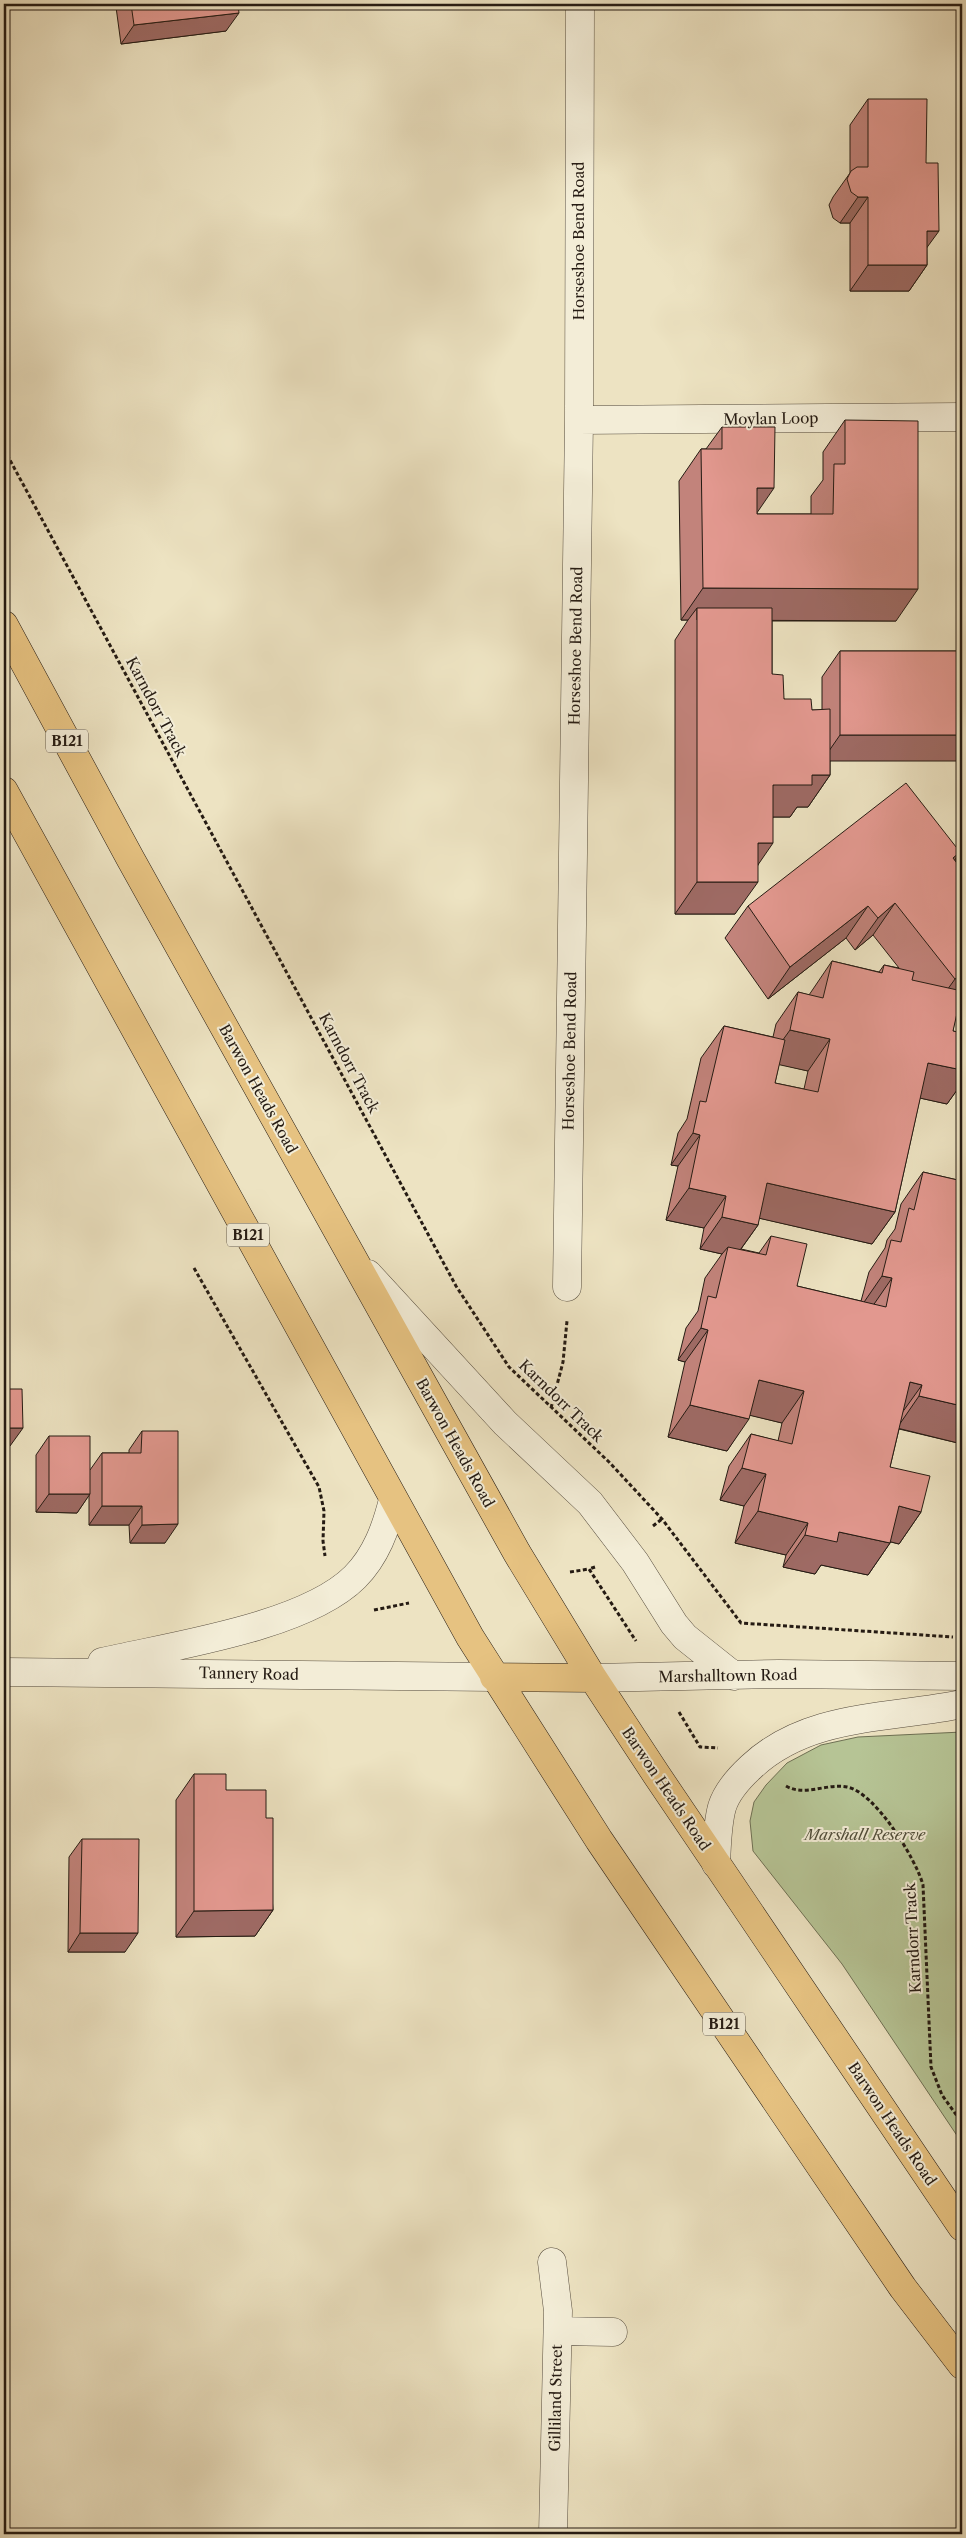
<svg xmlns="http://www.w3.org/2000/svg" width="966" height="2538" font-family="'Libre Caslon Text',serif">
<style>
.green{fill:#b6c495;stroke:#6e7054}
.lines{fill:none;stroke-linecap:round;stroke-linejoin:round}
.minor-casing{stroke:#574d3f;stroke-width:29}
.major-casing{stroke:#251b13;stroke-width:29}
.path{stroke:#251b13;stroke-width:3;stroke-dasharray:4 2.5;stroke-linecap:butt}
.minor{stroke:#f3edd7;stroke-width:28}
.major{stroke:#e6c281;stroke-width:28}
.wall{fill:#c2837b;stroke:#251b13;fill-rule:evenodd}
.shaded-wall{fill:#9e6a64;stroke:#251b13}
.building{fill:#e2988f;stroke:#251b13}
.labels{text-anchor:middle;stroke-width:4;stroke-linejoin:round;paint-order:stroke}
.shield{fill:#f3edd7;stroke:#635a4e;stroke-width:1}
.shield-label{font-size:14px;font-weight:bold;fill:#251b13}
.street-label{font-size:15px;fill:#251b13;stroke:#f3edd7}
.park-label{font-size:15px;font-style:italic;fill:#504e3a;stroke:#f3edd7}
</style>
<rect width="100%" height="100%" fill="#ede3c2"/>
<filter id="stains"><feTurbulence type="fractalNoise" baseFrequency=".004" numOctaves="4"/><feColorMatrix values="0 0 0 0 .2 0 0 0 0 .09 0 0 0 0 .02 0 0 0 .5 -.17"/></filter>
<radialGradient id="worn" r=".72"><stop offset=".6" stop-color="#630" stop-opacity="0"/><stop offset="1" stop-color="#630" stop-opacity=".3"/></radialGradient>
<!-- green -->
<path class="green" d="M962 1732V2143L842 1964 753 1851 750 1821 754 1802 766 1785 787 1763 821 1745 858 1737Z"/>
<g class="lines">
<!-- minor casing -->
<g class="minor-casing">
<path id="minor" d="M579 420 962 417
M368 1274 505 1423 590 1503 635 1562 674 1624 685 1637 734 1676
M567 1287 579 420 580 4
M102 1662C171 1646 305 1627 355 1577 376 1556 386 1528 393 1500
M4 1672 494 1677
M593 1678 779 1674 962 1676
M716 1864C717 1846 717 1825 722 1807 727 1791 739 1778 751 1767 808 1713 890 1719 962 1704
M552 2262 558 2311 553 2534
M558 2331 613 2332"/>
</g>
<!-- major casing -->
<g class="major-casing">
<path id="major" d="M4 625 130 858 517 1553 593 1678 656 1774 962 2227
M4 791 470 1637 599 1840 903 2288 962 2365
M494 1677 593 1678"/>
</g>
<!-- path -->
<path class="path" d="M4 449 456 1286 509 1367 609 1462 662 1519 741 1623 953 1637
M194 1268 319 1487 324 1511 323 1541 325 1556
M551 1408 563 1362 567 1321
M653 1526 662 1519
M595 1567 589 1569 636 1641
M570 1572 589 1569
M374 1610 409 1603
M679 1712 700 1747 718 1748
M786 1786C805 1797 826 1783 847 1787 875 1792 916 1859 923 1885L931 2067 942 2095 962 2123"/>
<!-- minor -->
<use href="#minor" class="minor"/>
<!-- major -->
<use href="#major" class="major"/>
</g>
<!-- wall -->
<path class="wall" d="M118 4H238L226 31 121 44 116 7Z
M868 99 926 163 927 265 909 291H850V223H840L833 218 829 205 833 197 850 173V125Z
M845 420 896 621H772V674L784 699 812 710H822V677L840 651H962L830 761V775L808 807H797L790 817H773L758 865 735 914H675V640L688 620H681L679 481 701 449H706L722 427 757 514H811V496L823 480V452Z
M960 852 955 860 962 870V988L959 990 953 1031 962 1033V1083L947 1104 920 1098 895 1212 872 1244 759 1218 758 1225 741 1249 759 1253 771 1236 797 1286 861 1301 869 1272 885 1248 887 1240 895 1229 901 1204 923 1172 962 1181V1444L899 1429 890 1467 921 1512 899 1544 891 1542 890 1543 868 1575 821 1565 815 1574 783 1567 786 1555 735 1543 744 1506 720 1500 729 1466 751 1434 778 1441 782 1423 750 1415 727 1451 668 1437 685 1362 678 1360 686 1328 698 1311 705 1278 722 1254 700 1249 704 1228 666 1220 678 1166 671 1165 678 1133 687 1119 701 1058 724 1026 773 1037 776 1024 798 992 809 995 832 961 879 972 884 965 899 968 873 935 855 950 846 938 768 999 725 938 748 906ZM779 1064 808 1071 804 1089 775 1083Z
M142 1431 165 1543H130L129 1525H89V1495L77 1513 36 1512V1455L49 1436 90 1470 102 1453H129V1450Z
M194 1774 226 1790 266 1818 273 1910 255 1936 176 1937V1800Z
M82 1839 125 1952H68L69 1857Z"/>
<!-- shaded-wall -->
<path class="shaded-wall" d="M239 13 226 31 121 44 134 25Z
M858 197H868L850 223H840Z
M927 231H939L920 257Z
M868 265H927L909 291H850Z
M757 488H774L752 520Z
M703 588 918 589 896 621 697 620V608L688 620H681Z
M840 735H962V761H822Z
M812 775H830L808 807H797L790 817H751L773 785Z
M758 843H773L751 875Z
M960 852 938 884 953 858Z
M697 882H758L735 914H675Z
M895 903 873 935 855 950 878 918Z
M868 906 846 938 768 999 790 967Z
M962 974V988L932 1011 955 979Z
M790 1030 830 1039 808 1071 767 1062Z
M928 1063 962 1070V1083L947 1104 906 1095Z
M693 1133 700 1135 678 1166 671 1165Z
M767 1183 895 1212 872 1244 745 1215Z
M689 1188 726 1196 704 1228 666 1220Z
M722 1217 758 1225 735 1257 728 1247 722 1254 700 1249Z
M882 1276 892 1278 870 1310 860 1308Z
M701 1328 708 1330 685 1362 678 1360Z
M759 1380 804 1391 782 1423 736 1412Z
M910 1382 922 1385 899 1417Z
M919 1396 962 1406V1444L897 1428Z
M690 1405 749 1419 727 1451 668 1437Z
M4 1428H23L10 1446H4Z
M742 1468 766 1474 744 1506 720 1500Z
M49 1494H90L77 1513 36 1512Z
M102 1506H142L129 1525H89Z
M899 1506 921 1512 899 1544 876 1538Z
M758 1511 808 1523 786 1555 735 1543Z
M178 1524 165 1543H130L142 1525Z
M839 1532 890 1543 868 1575 821 1565 815 1574 783 1567 805 1535Z
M273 1910 255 1936 176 1937 194 1911Z
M80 1933H138L125 1952H68Z"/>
<!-- building -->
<path class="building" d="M131 4H238L239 13 134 25Z
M868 99H927L926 163H938L939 231H927V265H868V197H858L851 192 847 179 851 171 857 167H868Z
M845 420 918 421V589L703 588 701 449H722V427H775L774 488H757V514H833L834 464H845Z
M697 608H772V674L783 675 784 699H811L812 710 830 709V775H812V785H773V843H758V882H697Z
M840 651H962V735H840Z
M906 783 960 852 953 858 962 870V974L955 979 895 903 878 918 868 906 790 967 748 906Z
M832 961 882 973 884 965 914 972 912 980 962 991 953 1031 962 1033V1070L928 1063 895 1212 767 1183 758 1225 722 1217 726 1196 689 1188 700 1135 693 1133 700 1101 706 1102 724 1026 785 1040 775 1083 818 1092 830 1039 790 1030 798 992 823 998Z
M923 1172 962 1181V1406L919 1396 922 1385 910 1382 890 1467 930 1476 921 1512 899 1506 890 1543 839 1532 837 1542 805 1535 808 1523 758 1511 766 1474 742 1468 751 1434 792 1444 804 1391 759 1380 749 1419 690 1405 708 1330 701 1328 708 1296 716 1298 728 1247 766 1255 771 1236 807 1244 797 1286 886 1307 892 1278 882 1276 891 1240 901 1242 909 1208 914 1210Z
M4 1389H22L23 1428H4Z
M142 1431H178V1524L142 1525V1506H102V1453H141Z
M49 1436H90V1494H49Z
M194 1774H226V1790H266V1818H273V1910L194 1911Z
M82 1839H139L138 1933H80Z"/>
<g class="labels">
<!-- shield labels -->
<g class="shield">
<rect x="46" y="729.5" width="42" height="23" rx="4"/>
<rect x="227" y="1223.5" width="42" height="23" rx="4"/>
<rect x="703" y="2012.5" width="42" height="23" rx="4"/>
</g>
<g class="shield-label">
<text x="67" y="746">B121</text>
<text x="248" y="1240">B121</text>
<text x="724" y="2029">B121</text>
</g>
<!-- street labels -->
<g class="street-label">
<text transform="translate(579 241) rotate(-90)" y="5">Horseshoe Bend Road</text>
<text transform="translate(771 419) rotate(-1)" y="5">Moylan Loop</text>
<text transform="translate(576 646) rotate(-89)" y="5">Horseshoe Bend Road</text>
<text transform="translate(156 707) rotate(62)" y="5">Karndorr Track</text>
<text transform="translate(570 1051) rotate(-89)" y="5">Horseshoe Bend Road</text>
<text transform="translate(349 1063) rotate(62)" y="5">Karndorr Track</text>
<text transform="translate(258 1089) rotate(61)" y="5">Barwon Heads Road</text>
<text transform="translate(561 1401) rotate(44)" y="5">Karndorr Track</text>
<text transform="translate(455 1443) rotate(61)" y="5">Barwon Heads Road</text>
<text transform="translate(249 1674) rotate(1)" y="5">Tannery Road</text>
<text transform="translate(728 1676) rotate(-1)" y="5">Marshalltown Road</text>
<text transform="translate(666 1789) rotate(56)" y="5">Barwon Heads Road</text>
<text transform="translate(913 1938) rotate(-93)" y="5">Karndorr Track</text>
<text transform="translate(892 2124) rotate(56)" y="5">Barwon Heads Road</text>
<text transform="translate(556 2398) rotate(-89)" y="5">Gilliland Street</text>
</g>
<!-- park labels -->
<g class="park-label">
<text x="865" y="1840">Marshall Reserve</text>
</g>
</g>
<!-- margin -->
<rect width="966" height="2538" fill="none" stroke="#ede3c2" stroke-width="20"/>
<rect x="5" y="5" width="956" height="2528" fill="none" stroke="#251b13" stroke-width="2.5"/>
<rect x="10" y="10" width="946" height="2518" fill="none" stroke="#251b13"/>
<rect width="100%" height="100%" filter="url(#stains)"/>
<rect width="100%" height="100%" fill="url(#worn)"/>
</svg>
